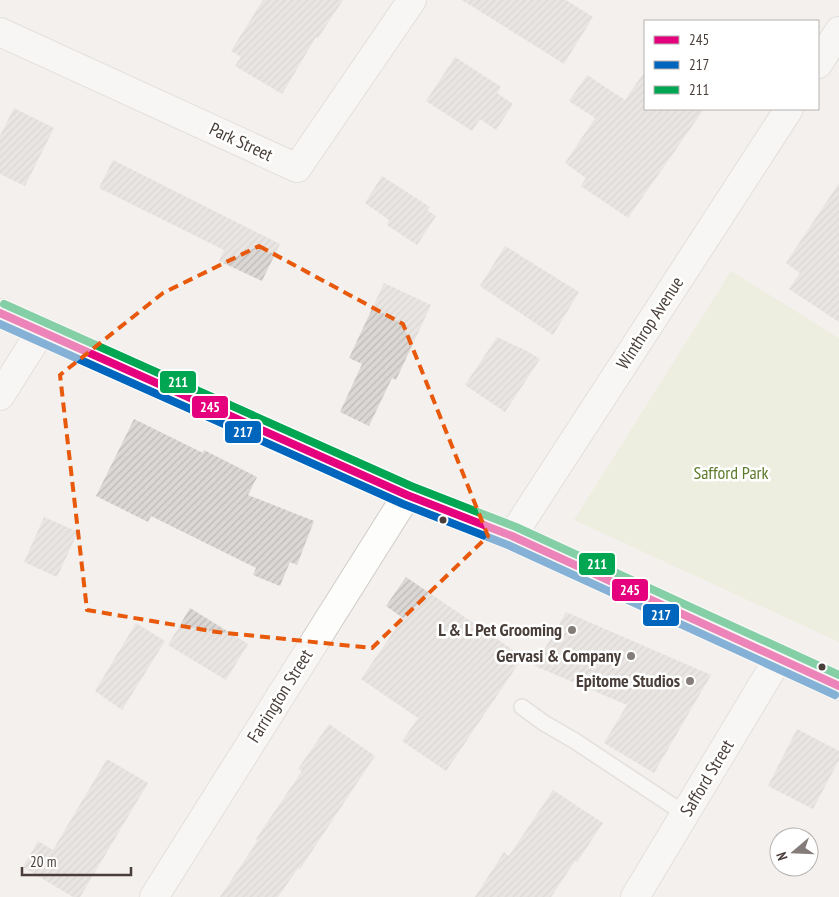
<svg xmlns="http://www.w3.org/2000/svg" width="839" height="897" font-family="'PT Sans Narrow',sans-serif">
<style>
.park{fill:#e7ecce}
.building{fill:url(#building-hatch)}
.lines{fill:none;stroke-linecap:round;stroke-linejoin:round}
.service-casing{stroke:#d0ccc9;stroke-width:18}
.minor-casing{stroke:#d0ccc9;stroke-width:30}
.secondary-casing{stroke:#d3ccc6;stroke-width:30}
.service{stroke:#fdfdfc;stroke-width:15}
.minor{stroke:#fdfdfc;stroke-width:28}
.secondary{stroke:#f7f4f0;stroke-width:28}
.bus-1-casing{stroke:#fff;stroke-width:11}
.bus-2-casing{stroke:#fff;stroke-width:11}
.bus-3-casing{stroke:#fff;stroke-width:11}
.bus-1{stroke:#e5007d;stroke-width:8}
.bus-2{stroke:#0065bd;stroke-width:8}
.bus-3{stroke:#00a651;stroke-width:8}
.marked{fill:none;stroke:#e8590c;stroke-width:4;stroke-dasharray:10 6;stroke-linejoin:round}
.bus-dot{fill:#493e39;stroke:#fff;stroke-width:2}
.poi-dot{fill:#847c78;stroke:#fff;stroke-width:2}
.labels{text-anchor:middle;stroke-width:5;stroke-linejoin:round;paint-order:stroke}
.street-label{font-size:18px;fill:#493e39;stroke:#fff}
.park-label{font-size:18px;fill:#5f7b2c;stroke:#fff}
.poi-label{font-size:18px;font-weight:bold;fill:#493e39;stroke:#fff;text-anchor:end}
.line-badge{stroke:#fff;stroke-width:2}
.badge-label{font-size:14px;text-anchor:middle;font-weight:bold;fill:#fff}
</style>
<defs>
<pattern id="building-hatch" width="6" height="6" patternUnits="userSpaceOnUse" patternTransform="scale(1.25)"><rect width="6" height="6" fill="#dbd7d4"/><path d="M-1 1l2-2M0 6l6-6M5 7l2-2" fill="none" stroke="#bdbab7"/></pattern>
</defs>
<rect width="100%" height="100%" fill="#f3f0ed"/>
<!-- park -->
<path class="park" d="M731 271 839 338V642L574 520Z"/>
<!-- building -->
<path class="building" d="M263 0H343L318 38 316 37 282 94 235 66 241 57 231 51Z
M462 0H566L593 17 564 64Z
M455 57 501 87 497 93 513 104 496 130 480 119 472 131 426 101Z
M645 71V109H704L628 218 581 186 586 178 565 163 595 118 569 101 587 75 625 100Z
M14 108 54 128 25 186 0 174V136Z
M113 160 280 244 262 281 219 261 224 250 99 188Z
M382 176 430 207 427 210 436 216 417 245 387 225 389 220 365 203Z
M839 183V322L789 289 800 273 786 263Z
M505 246 579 292 553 335 480 286Z
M384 283 431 305 396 380 392 378 369 426 340 412 362 364 349 358Z
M497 337 527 351 540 359 505 412 465 385Z
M134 419 203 453 204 450 257 477 248 495 314 521 297 565 290 562 280 586 253 575 256 568 151 516 148 522 96 496Z
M44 517 78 532 57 577 24 562Z
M406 577 523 657 446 771 402 741 418 718 361 679 403 618 386 606Z
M190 608 248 644 226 680 168 645Z
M566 612 711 675 654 773 604 743 627 705 535 666Z
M136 623 165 641 122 710 95 691Z
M329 724 375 756 300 869 298 868 278 897H220L258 840 256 839 302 771 298 769Z
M797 729 839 751V760L813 809 768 786Z
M107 759 148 783 80 897H73L23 867 38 841 53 850Z
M553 790 603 823 577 862 575 861 551 897H475L504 852 509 856Z"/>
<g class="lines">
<!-- service casing -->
<g class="service-casing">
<path id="service" d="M522 707 544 723 575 741 685 814"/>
</g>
<!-- minor casing -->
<g class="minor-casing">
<path id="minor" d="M0 32 297 168 412 0
M818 64 839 31
M0 396 41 331
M512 536 789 109
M154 897 407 495
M635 897 778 659"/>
</g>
<!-- secondary casing -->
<g class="secondary-casing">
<path id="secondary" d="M0 313 407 495 512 536 839 686"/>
</g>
<!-- service -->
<use href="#service" class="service"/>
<!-- minor -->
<use href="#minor" class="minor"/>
<!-- secondary -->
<use href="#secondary" class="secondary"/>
<!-- bus-1 casing -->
<g class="bus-1-casing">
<path id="bus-1" d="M0 313 407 495 512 536 839 686"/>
</g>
<!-- bus-2 casing -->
<g class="bus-2-casing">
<path id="bus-2" d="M0 324 403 504 508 545 835 695"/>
</g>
<!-- bus-3 casing -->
<g class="bus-3-casing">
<path id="bus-3" d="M4 304 411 486 516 527 839 675"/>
</g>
<!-- bus-1 -->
<use href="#bus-1" class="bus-1"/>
<!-- bus-2 -->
<use href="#bus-2" class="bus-2"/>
<!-- bus-3 -->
<use href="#bus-3" class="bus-3"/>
</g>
<!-- marked area -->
<path d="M0 0H839V897H0ZM259 246 403 324 488 536 372 648 217 632 87 610 60 375 163 293Z" fill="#f3f0ed" fill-opacity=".55" fill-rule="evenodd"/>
<path class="marked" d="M259 246 403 324 488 536 372 648 217 632 87 610 60 375 163 293Z"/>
<!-- markers -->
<g class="bus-dot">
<circle cx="443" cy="520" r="4.5"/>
<circle cx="822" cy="667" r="4.5"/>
</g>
<g class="poi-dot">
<circle cx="572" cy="630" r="5"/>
<circle cx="631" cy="656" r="5"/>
<circle cx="690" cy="681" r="5"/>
</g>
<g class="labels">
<!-- street labels -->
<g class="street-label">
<text transform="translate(241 142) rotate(25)" y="6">Park Street</text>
<text transform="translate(650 323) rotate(-57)" y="6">Winthrop Avenue</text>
<text transform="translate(280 696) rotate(-58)" y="6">Farrington Street</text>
<text transform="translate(707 778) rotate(-59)" y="6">Safford Street</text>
</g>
<!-- park labels -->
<g class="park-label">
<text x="731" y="479">Safford Park</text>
</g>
<!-- poi labels -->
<g class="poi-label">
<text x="562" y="636">L &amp; L Pet Grooming</text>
<text x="621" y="662">Gervasi &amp; Company</text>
<text x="680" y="687">Epitome Studios</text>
</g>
</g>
<g class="line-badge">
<rect x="159" y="370" width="38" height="24" rx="5" fill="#00a651"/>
<rect x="191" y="395" width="38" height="24" rx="5" fill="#e5007d"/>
<rect x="224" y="420" width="38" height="24" rx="5" fill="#0065bd"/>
<rect x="578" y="552" width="38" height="24" rx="5" fill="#00a651"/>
<rect x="611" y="578" width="38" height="24" rx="5" fill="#e5007d"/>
<rect x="642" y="603" width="38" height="24" rx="5" fill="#0065bd"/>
</g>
<g class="badge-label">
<text x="178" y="387">211</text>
<text x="210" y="412">245</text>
<text x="243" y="437">217</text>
<text x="597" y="569">211</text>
<text x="630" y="595">245</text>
<text x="661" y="620">217</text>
</g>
<!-- legend -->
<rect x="644" y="20" width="175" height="90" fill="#ffffff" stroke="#b6b2b0"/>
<rect x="654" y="36" width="25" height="8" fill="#e5007d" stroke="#b6b2b0"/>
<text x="689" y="45" font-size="15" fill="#493e39">245</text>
<rect x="654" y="61" width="25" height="8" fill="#0065bd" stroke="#b6b2b0"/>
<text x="689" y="70" font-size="15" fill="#493e39">217</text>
<rect x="654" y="86" width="25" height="8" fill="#00a651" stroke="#b6b2b0"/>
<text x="689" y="95" font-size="15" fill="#493e39">211</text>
<!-- north arrow -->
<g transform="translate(794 852) rotate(251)"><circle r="24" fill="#ffffff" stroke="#b6b2b0"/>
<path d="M0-4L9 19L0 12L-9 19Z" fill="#847c78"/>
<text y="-8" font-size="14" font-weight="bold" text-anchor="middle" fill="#493e39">N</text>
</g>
<!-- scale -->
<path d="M22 867v8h109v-8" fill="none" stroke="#493e39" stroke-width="2.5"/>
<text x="30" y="867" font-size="15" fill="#493e39" stroke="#ffffff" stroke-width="4" paint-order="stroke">20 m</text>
</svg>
